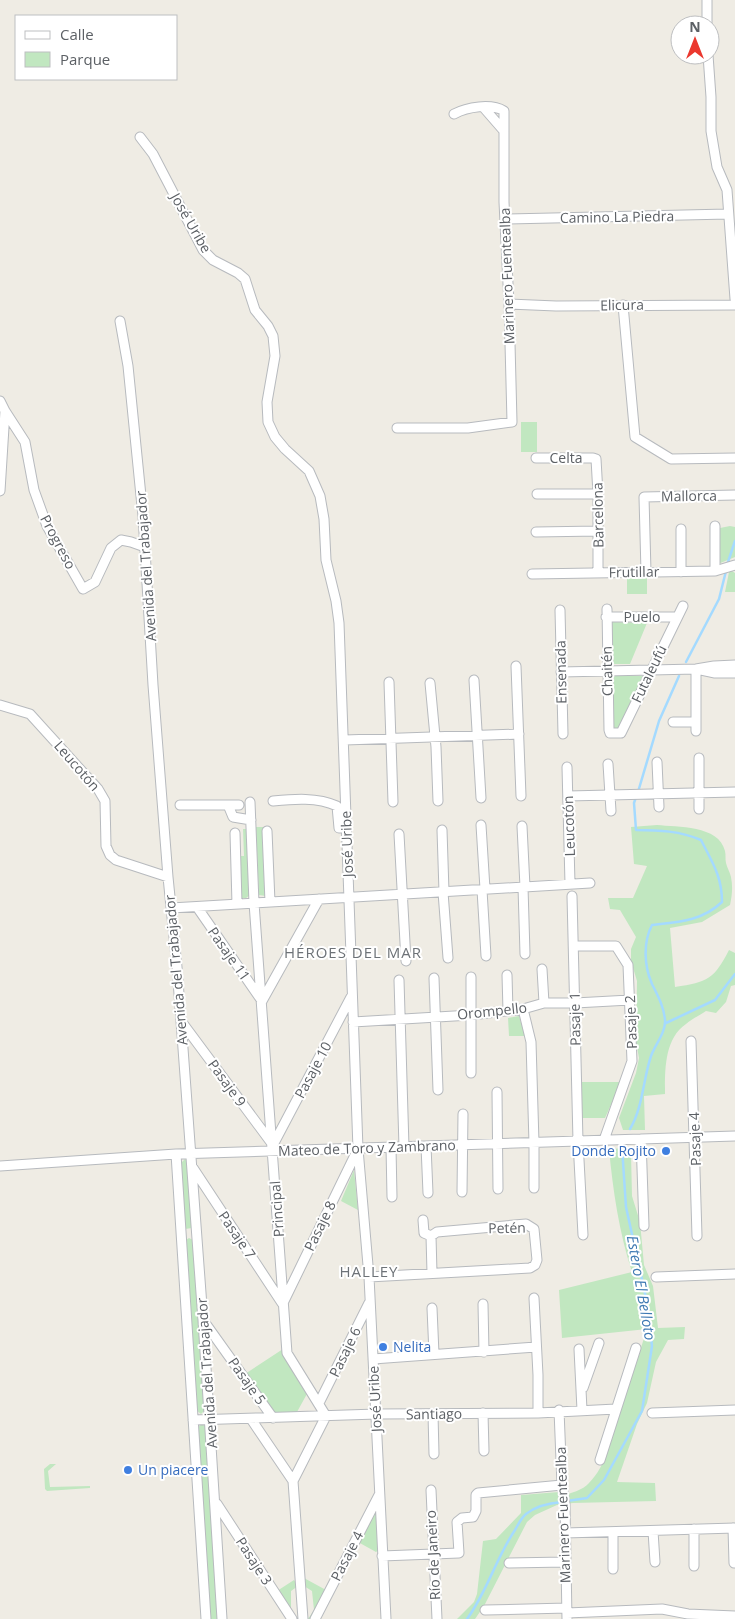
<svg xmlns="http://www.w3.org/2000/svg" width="735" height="1619" font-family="'Open Sans',sans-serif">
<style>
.green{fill:#c1e7c0}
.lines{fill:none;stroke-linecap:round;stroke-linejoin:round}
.stream{stroke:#a4daff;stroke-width:2.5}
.minor-casing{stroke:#b7babe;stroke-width:11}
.minor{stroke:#fff;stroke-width:9}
.shop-dot{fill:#3f7fe0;stroke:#fff;stroke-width:2}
.labels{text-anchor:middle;stroke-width:4;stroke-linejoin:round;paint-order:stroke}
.street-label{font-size:14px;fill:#5c6065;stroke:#fff}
.shop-label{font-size:14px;fill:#366cbe;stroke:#fff;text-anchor:start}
.neighbourhood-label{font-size:15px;letter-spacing:1px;fill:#6d7277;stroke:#fff}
.water-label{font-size:15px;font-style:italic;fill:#3f7ab3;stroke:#fff}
</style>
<rect width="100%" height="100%" fill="#efece4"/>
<!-- green -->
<path class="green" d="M521 422H537V452H521Z
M730 526 735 527V557L718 564 720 528Z
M732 571 735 573V592H725L729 572Z
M627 578H647V594H627Z
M612 622 647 623 630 664H611Z
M612 676H643L618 729 614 730 612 727Z
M657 825C677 827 719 825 725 851 726 855 725 859 726 863 727 868 730 872 731 877 733 887 732 896 730 905L702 922 670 928 675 987C708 982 714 979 729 950L735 953V985L731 986 726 1002 716 1013 706 1011C700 1015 692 1019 686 1024 664 1039 665 1071 665 1094L644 1096 645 1130H623L619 1118 636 1073 639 1058 636 1042 637 981 631 961V949L636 937 620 910 610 909 608 898H633L647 866 634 864 631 827Z
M256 827H265L268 894 266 896 259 895Z
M243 829H248L250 895 246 898H241L240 856H244Z
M519 1016 525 1036H509L508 1018Z
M581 1082H621L605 1118H582Z
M626 1148 631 1154 632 1196 640 1222 644 1265 653 1286 658 1328 685 1327 684 1339 668 1340 656 1362 647 1403 637 1424 617 1482 655 1483 656 1501 573 1503 557 1505 535 1515 527 1522 484 1606 475 1619H457L474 1602 477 1594 483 1541 496 1539 521 1513V1495L559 1492 562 1495C570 1494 583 1490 589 1483 607 1465 612 1437 619 1413 629 1385 638 1357 647 1329L562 1338 559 1290 632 1272C619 1232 613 1191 609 1149Z
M185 1159 187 1161 192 1228 185 1229 181 1163Z
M354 1170 358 1210 341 1201Z
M189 1238 193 1240 205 1410 201 1414 196 1410 186 1240Z
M283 1349 308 1392 297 1412 273 1414 245 1374Z
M202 1424 206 1427 217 1619H209L198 1427Z
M50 1464H56L48 1471 50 1487 90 1486V1488L47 1491 45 1489 44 1469Z
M376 1510 379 1550 376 1552 358 1542Z
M304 1578 326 1590 311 1619H308L314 1610 312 1591 304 1586Z
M294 1580 298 1586 291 1591V1614L277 1591Z"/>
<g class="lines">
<!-- stream -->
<path class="stream" d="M727 565 735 541
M686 662 719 599 726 571
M638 792 659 721 679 676
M666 1023 715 1000 735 974
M630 1129C643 1107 643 1080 651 1056 655 1045 666 1032 665 1020 664 1007 658 996 652 984 644 966 643 942 652 925 679 922 702 921 722 902 722 876 712 862 701 840 680 831 659 830 636 830L634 803 636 797
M567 1501 587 1498 604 1480 642 1411 652 1346 646 1298 626 1207 622 1147
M467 1619C487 1592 496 1558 515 1530 518 1525 521 1518 526 1514 536 1506 549 1503 562 1502"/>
<!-- minor casing -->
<g class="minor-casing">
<path id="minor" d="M707 25V0
M708 55 711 97V131L717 167 727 190 735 299
M484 108 504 131
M140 137 153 154 203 250 213 260 238 273 245 279 255 310 268 326 273 336 275 356 267 402 268 422 275 437 285 449 309 471 320 496 324 519 326 560 336 601 339 623 358 1149 369 1277 386 1619
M505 219 728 214
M509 304 556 306 735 305
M623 305 635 437 671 459 735 458
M120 321 128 366 143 516 153 685 168 877 177 967 203 1320 222 1619
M0 401 5 411 0 491
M5 411 25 442 34 490 47 526 83 589 95 582 111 548 121 540 131 542 145 547
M397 428H468L512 422 509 304 504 202V111C491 103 467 107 454 114
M536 458H593L596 459 598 494V573
M537 494H598
M715 526V571
M536 532 598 531
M646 572 644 497 735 495
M681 572V529
M532 574 715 571 735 565
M607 609 609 730 610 733H621L683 606
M560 610 563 734
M606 617H677
M516 666 521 796
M701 670 715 673H735
M561 672 696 669 714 666 735 665
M474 680 481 798
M389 682 393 802
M430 683 436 747 438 801
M0 705 30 714 98 789 105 801 106 846 110 855 116 860 168 877
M673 722H696
M696 731V669
M345 740 519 734
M699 758V809
M657 762 659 807
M608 764 611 811
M567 767 570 884
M568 796 735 792
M273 801C294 799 317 797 337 806L339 828H347
M250 802 254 903 287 1353 326 1416 293 1481
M180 805H239
M228 805 233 817 251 820
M481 825 485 889
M522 826 525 887
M442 830 444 892
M267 831 270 902
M235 833 237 904
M399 834 406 961
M523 887 525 954
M482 890 486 956
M443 892 448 958
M572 896 578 1141 583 1235
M197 907 262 1001 319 899
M171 908 590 883
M574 946H616L628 965 632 1061 604 1140
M542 969 544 1003
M507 975 508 1011
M471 977V1073
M434 978 438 1090
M399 980 404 1147
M523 1009 531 1042 534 1143V1188
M181 1021 273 1145 351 997
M353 1022 471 1015 523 1009 544 1003H575L630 1000
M691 1041 697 1236
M497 1092 498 1189
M641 1139 644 1226
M426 1146 428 1193
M391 1147 392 1197
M176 1154 206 1619
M0 1166 176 1154 735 1136
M193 1168 282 1303
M462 1192 463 1114
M423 1220 424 1233 431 1236
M369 1277 530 1268 535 1265 537 1260 534 1229 526 1224 437 1232 431 1236 432 1273
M656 1277 735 1274
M534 1298 538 1375V1413
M283 1303 358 1149
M483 1304 484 1352
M432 1308 434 1354
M203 1320 273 1418
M579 1349 582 1410
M373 1359 536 1347
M583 1388 599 1343
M319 1403 369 1303
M559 1410 562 1485 565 1504 567 1619
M483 1413 484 1451
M652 1413 735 1410
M433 1414 434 1454
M251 1419 293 1481 303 1619
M193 1420 377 1414 538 1413 616 1409
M600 1460 636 1348
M431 1490 437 1619
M217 1504 292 1619
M733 1528 734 1563
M694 1529V1566
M653 1531 655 1562
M613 1532V1569
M565 1533 735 1528
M382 1556 459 1553 457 1522 462 1518 473 1517 476 1511V1495L478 1493 562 1485
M509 1563 565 1562
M485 1610 567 1608
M567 1613 662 1609 688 1614 735 1616
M315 1619 379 1495"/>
</g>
<!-- minor -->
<use href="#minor" class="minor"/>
</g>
<!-- markers -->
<g class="shop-dot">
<circle cx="666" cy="1151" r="5"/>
<circle cx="383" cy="1347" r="5"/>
<circle cx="128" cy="1470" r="5"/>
</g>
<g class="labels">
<!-- street labels -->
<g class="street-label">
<text transform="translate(617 217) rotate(-1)" y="5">Camino La Piedra</text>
<text transform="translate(191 223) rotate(60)" y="5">José Uribe</text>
<text transform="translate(507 276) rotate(-92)" y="5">Marinero Fuentealba</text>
<text transform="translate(622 305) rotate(-1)" y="5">Elicura</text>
<text x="566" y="463">Celta</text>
<text transform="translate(689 496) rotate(-1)" y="5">Mallorca</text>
<text transform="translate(598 515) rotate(-91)" y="5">Barcelona</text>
<text transform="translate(58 542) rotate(62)" y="5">Progreso</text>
<text transform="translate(146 566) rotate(-94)" y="5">Avenida del Trabajador</text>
<text transform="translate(634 572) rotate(-1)" y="5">Frutillar</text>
<text x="642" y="622">Puelo</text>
<text transform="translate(607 671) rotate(-91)" y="5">Chaitén</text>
<text transform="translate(561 672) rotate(-91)" y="5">Ensenada</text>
<text transform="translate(649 674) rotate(-64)" y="5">Futaleufú</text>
<text transform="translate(77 766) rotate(49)" y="5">Leucotón</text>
<text transform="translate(569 826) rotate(-92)" y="5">Leucotón</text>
<text transform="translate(347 844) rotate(-92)" y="5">José Uribe</text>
<text transform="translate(229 954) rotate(55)" y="5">Pasaje 11</text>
<text transform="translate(176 970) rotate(-95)" y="5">Avenida del Trabajador</text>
<text transform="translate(492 1011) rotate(-6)" y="5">Orompello</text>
<text transform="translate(575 1019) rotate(-91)" y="5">Pasaje 1</text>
<text transform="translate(631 1022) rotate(-92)" y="5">Pasaje 2</text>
<text transform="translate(313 1070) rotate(-62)" y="5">Pasaje 10</text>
<text transform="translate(227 1083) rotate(54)" y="5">Pasaje 9</text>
<text transform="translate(695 1139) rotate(-92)" y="5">Pasaje 4</text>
<text transform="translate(367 1148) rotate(-2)" y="5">Mateo de Toro y Zambrano</text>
<text transform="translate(277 1209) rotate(-94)" y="5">Principal</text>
<text transform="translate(320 1226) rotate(-64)" y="5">Pasaje 8</text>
<text transform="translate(507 1228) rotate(-1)" y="5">Petén</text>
<text transform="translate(237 1235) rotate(56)" y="5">Pasaje 7</text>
<text transform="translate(345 1352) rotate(-64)" y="5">Pasaje 6</text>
<text transform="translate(207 1373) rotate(-94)" y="5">Avenida del Trabajador</text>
<text transform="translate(247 1381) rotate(55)" y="5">Pasaje 5</text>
<text transform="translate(375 1399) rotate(-93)" y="5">José Uribe</text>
<text transform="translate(434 1414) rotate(-1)" y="5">Santiago</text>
<text transform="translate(563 1515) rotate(-92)" y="5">Marinero Fuentealba</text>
<text transform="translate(433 1555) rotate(-93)" y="5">Río de Janeiro</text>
<text transform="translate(347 1556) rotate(-63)" y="5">Pasaje 4</text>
<text transform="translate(254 1561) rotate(57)" y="5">Pasaje 3</text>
</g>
<!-- shop labels -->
<g class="shop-label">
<text x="656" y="1156" text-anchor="end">Donde Rojito</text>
<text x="393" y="1352">Nelita</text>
<text x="138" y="1475">Un piacere</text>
</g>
<!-- neighbourhood labels -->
<g class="neighbourhood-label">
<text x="353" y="958">HÉROES DEL MAR</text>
<text x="369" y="1277">HALLEY</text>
</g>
<!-- water labels -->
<g class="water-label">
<text transform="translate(641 1288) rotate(80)" y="5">Estero El Belloto</text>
</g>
</g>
<!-- legend -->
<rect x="15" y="15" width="162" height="65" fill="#ffffff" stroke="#bebfc1"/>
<rect x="25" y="31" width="25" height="8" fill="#ffffff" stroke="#bebfc1"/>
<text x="60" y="40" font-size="15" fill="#5c6065">Calle</text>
<rect x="25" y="52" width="25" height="15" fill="#c1e7c0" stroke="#bebfc1"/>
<text x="60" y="65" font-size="15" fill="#5c6065">Parque</text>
<!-- north arrow -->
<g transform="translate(695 40)"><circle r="24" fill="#ffffff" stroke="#bebfc1"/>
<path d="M0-4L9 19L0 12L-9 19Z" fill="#eb382e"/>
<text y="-8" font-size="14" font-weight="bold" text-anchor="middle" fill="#5c6065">N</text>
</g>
</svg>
